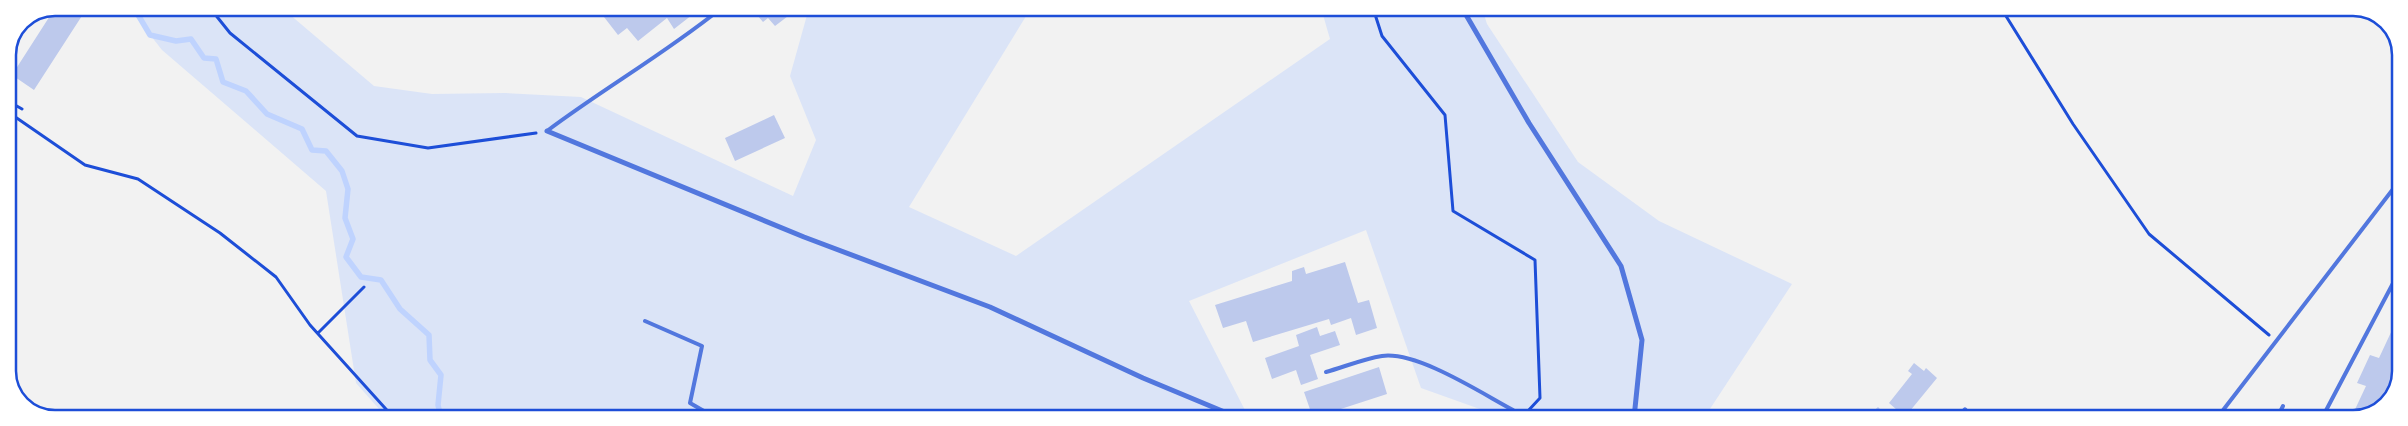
<svg xmlns="http://www.w3.org/2000/svg" width="2408" height="426" font-family="'DejaVu Sans',sans-serif">
<style>
.green{fill:#dbe4f7}
.lines{fill:none;stroke-linecap:round;stroke-linejoin:round}
.stream{stroke:#bfd3fe;stroke-width:5.5}
.building{fill:#bdc9ec}
.path{stroke:#1d4ed8;stroke-width:3}
.service{stroke:#5277de;stroke-width:4}
.minor{stroke:#5277de;stroke-width:5}
.rim{fill:none;stroke:#1d4ed8;stroke-width:2.5}
</style>
<rect width="100%" height="100%" fill="#f2f2f2"/>
<!-- green -->
<path class="green" d="M129 8H197L201 13 212 8H282L374 86 432 94 505 93 581 97 793 196 816 140 790 76 809 8H1031L909 207 1016 256 1330 39 1321 8H1482L1487 24 1578 162 1659 221 1792 284 1704 418H1505L1421 388 1366 230 1189 301 1249 418H387L356 383 326 191 162 50Z"/>
<g class="lines">
<!-- stream -->
<path class="stream" d="M134 8 150 35 176 41 191 39 204 58 216 59 223 82 246 91 267 114 302 129 312 150 326 151 342 171 348 189 345 218 353 239 346 257 361 277 381 280 400 309 429 335 430 360 441 375 438 405 441 418"/>
</g>
<!-- building -->
<path class="building" d="M55 8H87L34 90 12 75Z
M597 8H670L672 10 675 8H701L674 29 667 18 638 41 627 28 618 35Z
M751 8H794L796 10 775 26 768 18 763 22Z
M774 115 785 138 735 161 725 138Z
M1345 262 1358 303 1369 300 1377 328 1356 335 1351 318 1331 325 1329 319 1253 342 1246 321 1223 328 1215 305 1292 281V271L1304 267 1306 274Z
M2400 313V377L2384 407 2351 418 2366 386 2357 383 2370 355 2379 358Z
M1317 327 1320 336 1335 331 1340 345 1310 355 1318 379 1301 385 1296 370 1272 379 1265 358 1299 346 1296 335Z
M1914 363 1924 371 1926 368 1937 378 1905 417 1889 403 1912 374 1908 371Z
M1379 367 1387 394 1313 418 1304 392Z
M1878 407 1889 418H1866Z"/>
<g class="lines">
<!-- path -->
<path class="path" d="M210 8 230 33 357 136 428 148 536 133
M1373 8 1382 36 1445 115 1453 211 1535 260 1540 398 1527 412
M2001 8 2073 124 2149 234 2269 335
M8 101 22 109
M8 112 85 165 138 179 220 233 276 277 310 325 394 418
M318 333 364 287
M1029 418 1038 413 1049 418"/>
<!-- service -->
<path class="service" d="M547 131C603 89 664 54 719 10
M645 321 702 346 690 403 716 418
M1326 372C1344 367 1363 359 1382 356 1417 351 1481 393 1513 410L1518 418
M2217 418 2400 180
M2277 418 2283 406
M2322 418 2400 270"/>
<!-- minor -->
<path class="minor" d="M1462 8 1529 123 1621 266 1642 340 1634 418
M547 131 804 237 990 307 1143 378 1239 418
M1958 418 1965 410"/>
</g>
<!-- crop -->
<path d="M0 0H2408V426H0ZM55 16H2353A39 39 0 0 1 2392 55V371A39 39 0 0 1 2353 410H55A39 39 0 0 1 16 371V55A39 39 0 0 1 55 16Z" fill="#fff" fill-rule="evenodd"/>
<path class="rim" d="M55 16H2353A39 39 0 0 1 2392 55V371A39 39 0 0 1 2353 410H55A39 39 0 0 1 16 371V55A39 39 0 0 1 55 16Z"/>
</svg>
